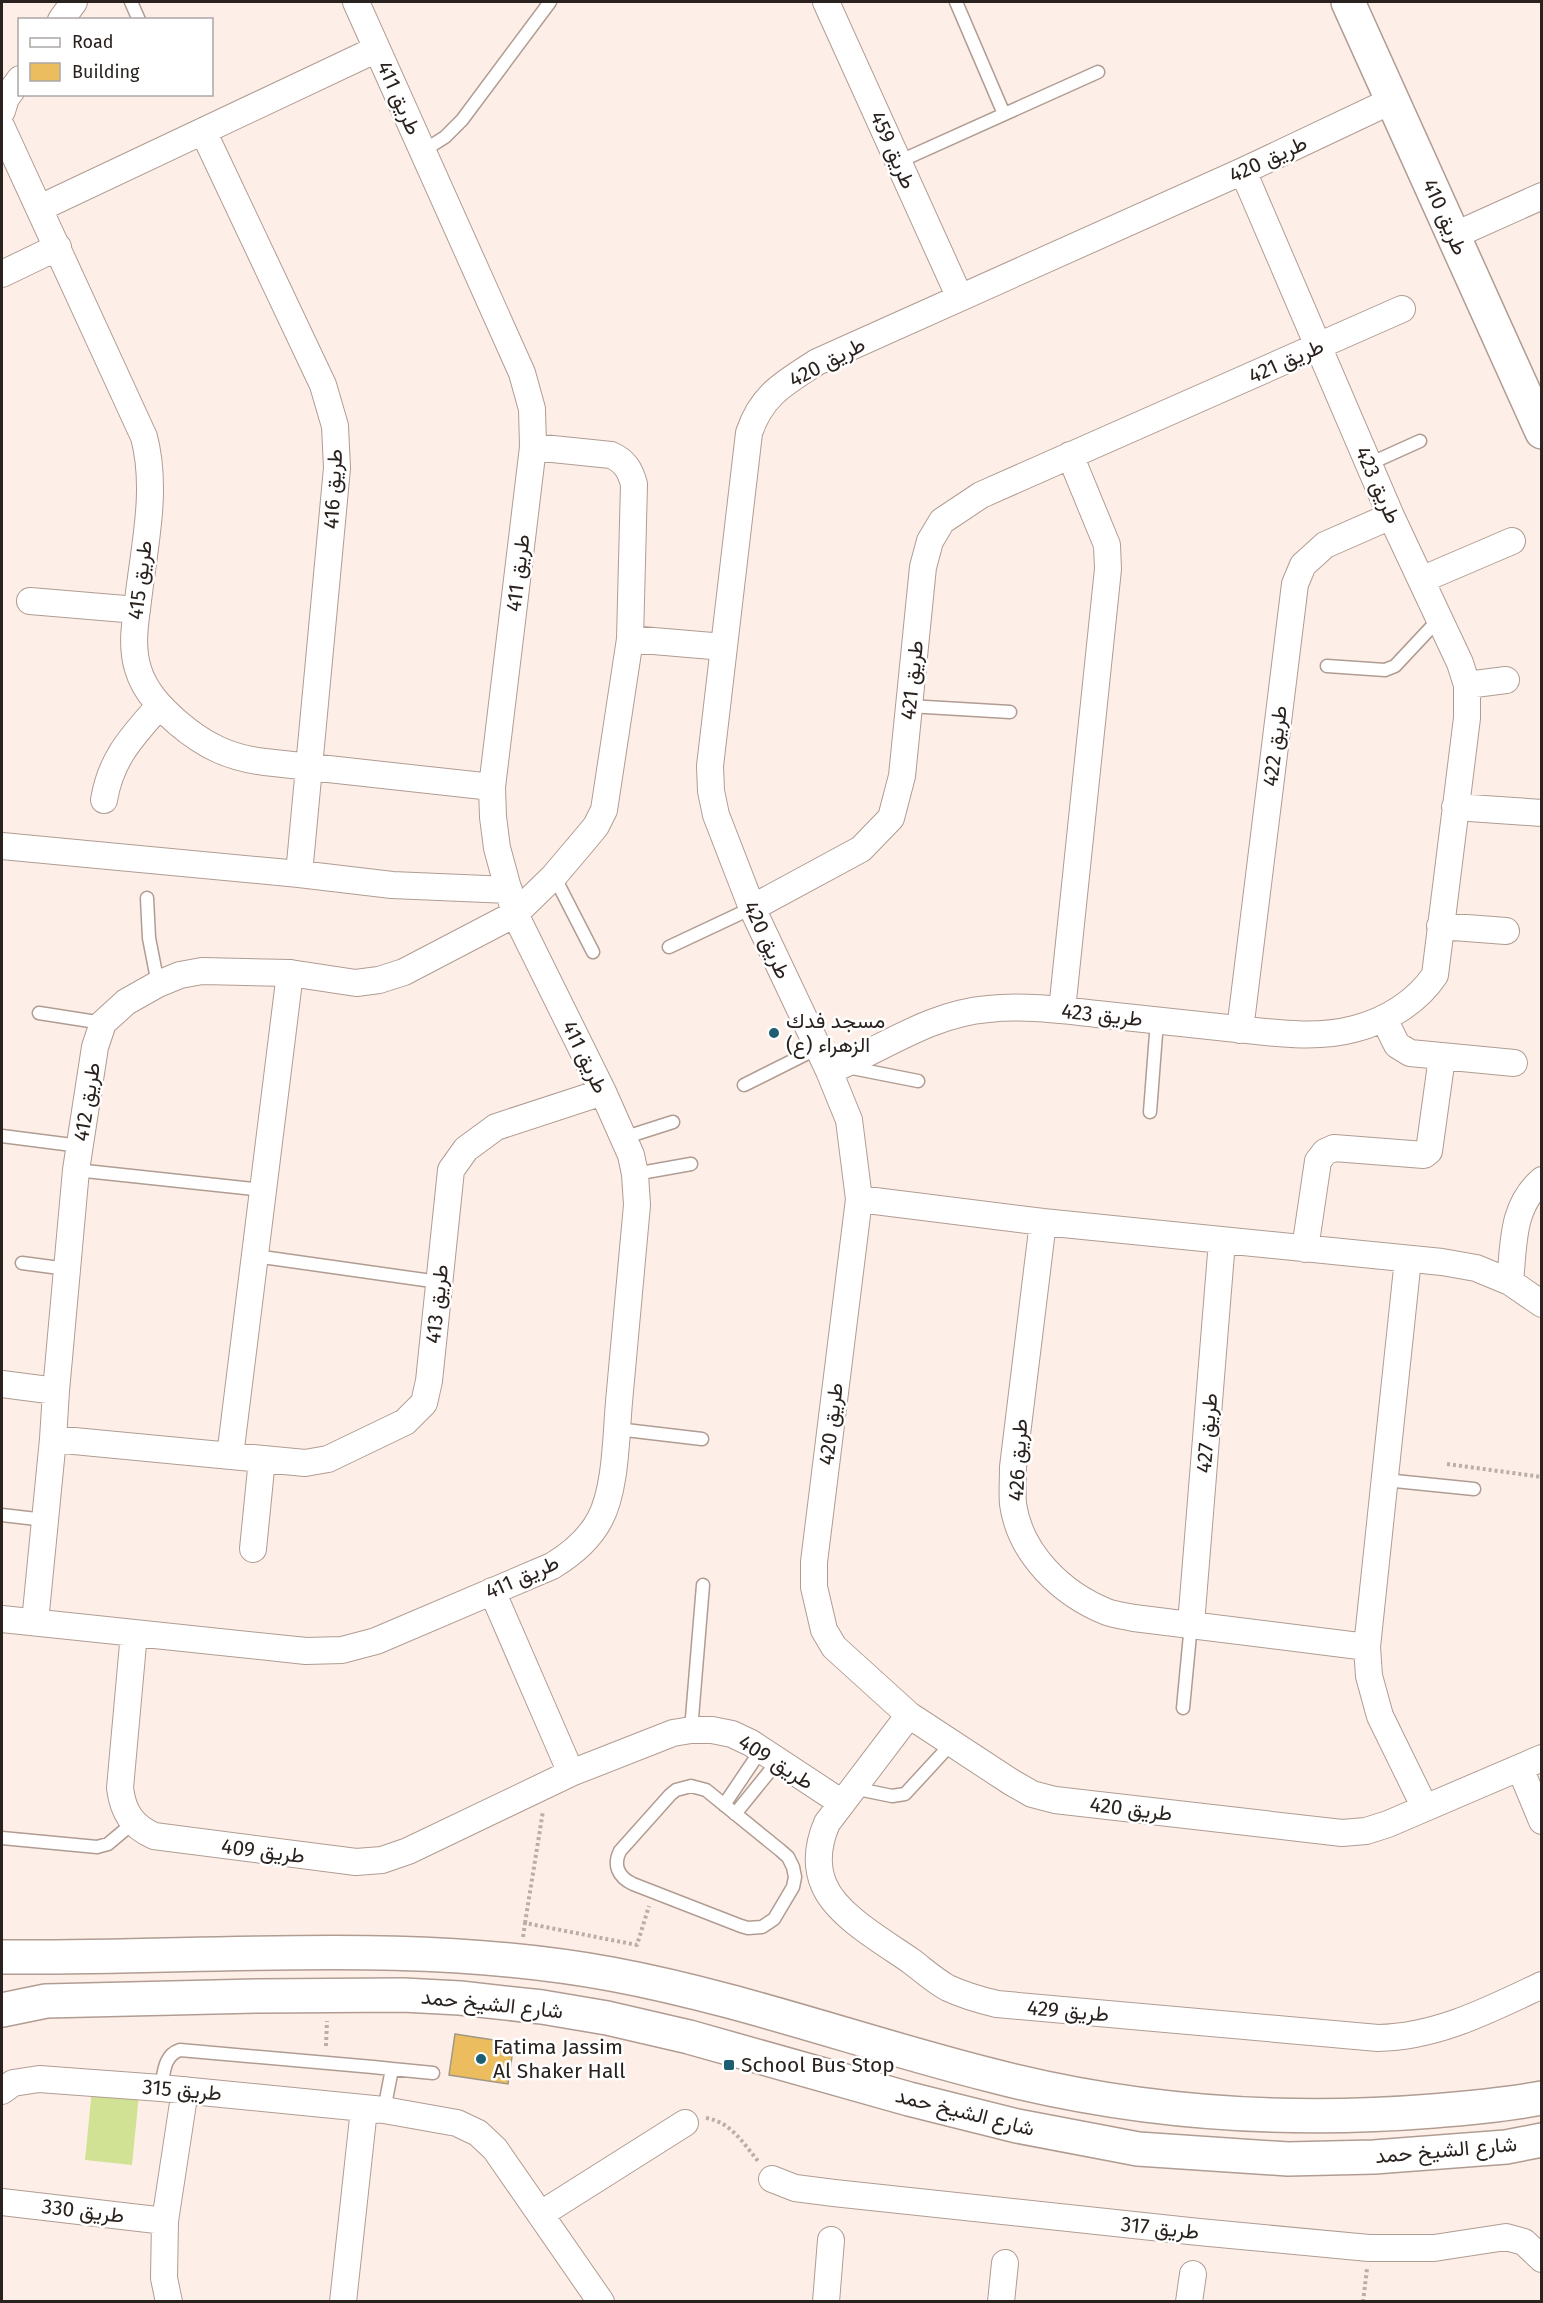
<svg xmlns="http://www.w3.org/2000/svg" width="1543" height="2303" font-family="'Fira Sans',Vazirmatn,sans-serif">
<style>
.green{fill:#d2e294}
.building{fill:#ecbd5e;stroke:#a19785;stroke-width:1.5}
.lines{fill:none;stroke-linecap:round;stroke-linejoin:round}
.lane-casing{stroke:#b19c92;stroke-width:15}
.street-casing{stroke:#b19c92;stroke-width:28}
.secondary-casing{stroke:#b19c92;stroke-width:36}
.path{stroke:#baaea8;stroke-width:4;stroke-dasharray:3 3;stroke-linecap:butt}
.lane{stroke:#fff;stroke-width:12}
.street{stroke:#fff;stroke-width:26}
.secondary{stroke:#fff;stroke-width:33}
.poi-dot{fill:#1c5f72;stroke:#fff;stroke-width:2}
.labels{text-anchor:middle;stroke-width:5;stroke-linejoin:round;paint-order:stroke}
.street-label{font-size:21px;fill:#2a221e;stroke:#fff}
.poi-label{font-size:21px;fill:#2a221e;stroke:#fff;text-anchor:start}
</style>
<rect width="100%" height="100%" fill="#fdefe8"/>
<!-- green -->
<path class="green" d="M92 2089 139 2095 132 2165 85 2160Z"/>
<!-- building -->
<path class="building" d="M455 2034 514 2043 508 2084 449 2075Z"/>
<g class="lines">
<!-- lane casing -->
<g class="lane-casing">
<path id="lane" d="M131 2 139 20
M956 2 1004 114
M423 151 445 137 462 120 550 2
M898 162 1098 72
M1369 464 1420 441
M1327 666 1385 670 1395 666 1439 619
M909 706 1010 712
M554 876 593 952
M147 898 149 938 158 984
M669 947 752 908
M39 1013 103 1023
M847 1067 918 1081
M744 1085 818 1048
M1150 1112 1157 1021
M2 1136 80 1146
M623 1138 673 1122
M76 1170 263 1190
M635 1174 691 1164
M255 1256 439 1282
M22 1263 67 1269
M617 1429 702 1439
M1385 1480 1474 1489
M2 1515 45 1520
M1183 1708 1191 1624
M691 1730 703 1585
M691 1786 706 1790 780 1850 788 1857 793 1867 795 1877 793 1887 774 1919 762 1927 748 1928 741 1926 633 1884C618 1877 613 1865 620 1851L670 1795 676 1790Z
M853 1788 892 1796 905 1794 952 1743
M724 1805 761 1750
M735 1814 778 1761
M2 1838 97 1847 108 1844 133 1823
M392 2069 433 2073
M161 2088C164 2072 164 2055 180 2050L373 2067 392 2069 384 2110"/>
</g>
<!-- street casing -->
<g class="street-casing">
<path id="street" d="M826 2 960 298
M61 20 74 2
M1393 100 1243 171 817 362C785 383 762 394 749 433L710 766 711 791 716 815 752 908 829 1071 849 1120 859 1199 814 1562V1587L824 1630 834 1647 909 1715 1011 1782 1032 1794 1055 1800 1342 1833 1366 1831 1388 1824 1542 1758
M2 111 6 98 20 79
M2 128 144 437C158 490 144 547 138 601 135 624 131 646 138 669 145 692 161 708 178 723 205 746 230 758 265 762L492 787
M203 131 323 385 335 426 337 468 299 874
M40 208 377 49
M1453 236 1542 196
M2 274 58 247
M1421 580 1512 541
M30 601 137 610
M630 639 724 647
M1467 685 1506 680
M104 800C111 758 132 737 159 706
M1455 807 1542 813
M2 846 299 874 392 885 509 890
M752 908 861 849 891 818 902 776 923 567 930 541 942 521 981 495 1402 309
M1440 926 1506 931
M1062 1010 1108 569 1107 545 1070 455
M1384 1019 1397 1045 1410 1053 1514 1063
M1240 1030 1295 584 1303 565 1325 545 1391 516
M829 1071C883 1049 929 1014 988 1009 1024 1005 1062 1010 1097 1014 1144 1019 1190 1024 1237 1029 1275 1033 1317 1039 1354 1029 1386 1021 1417 1002 1435 975L1467 718V685L1460 663 1391 516 1243 171
M859 1199 1043 1222 1442 1262 1476 1268 1510 1282 1542 1304
M1043 1222 1013 1467C1013 1479 1012 1493 1013 1504 1020 1554 1062 1594 1107 1612 1115 1615 1125 1616 1134 1618L1367 1647
M1305 1249 1318 1161 1325 1152 1334 1148 1424 1155 1429 1151 1442 1057
M1408 1259 1367 1647 1369 1676 1380 1716 1425 1808
M1510 1282C1514 1244 1511 1207 1542 1180
M2 1384 56 1391
M53 1439 305 1463 328 1459 405 1422 424 1403 429 1381 451 1170 466 1149 496 1127 603 1092
M230 1456 290 973
M253 1549 262 1459
M492 1591 571 1773
M2 1619 306 1651 342 1650 376 1641 552 1566C572 1554 589 1540 600 1519 616 1489 616 1436 619 1402 625 1336 631 1271 637 1205L635 1174 631 1155 603 1092 515 914 497 848 493 817 492 787 533 447 532 409 522 373 356 2
M35 1622 53 1439 56 1391 76 1170 95 1047 103 1023 126 1002 158 984 180 975 202 971 290 973 356 983 379 980 404 972 515 914 554 876 587 837 596 826 604 810 630 639 634 484C630 470 625 461 611 455L533 447
M1191 1624 1222 1241
M134 1633 120 1788C123 1812 132 1826 154 1836L356 1862 382 1860 408 1851 571 1773 673 1733 691 1730H712L732 1734 751 1743 842 1803
M909 1715 827 1823C818 1844 815 1864 824 1885 837 1916 884 1942 911 1961 923 1970 935 1981 948 1988 963 1995 980 2000 997 2004L1378 2038C1437 2037 1489 2010 1542 1985
M1520 1768 1542 1821
M2 2091 13 2083 39 2079 161 2088 384 2110 457 2123 478 2133 495 2149 601 2302
M772 2179 795 2188 834 2193 1199 2232 1369 2248H1434L1506 2237 1524 2242 1542 2259
M2 2202 165 2221
M541 2214 685 2123
M169 2302 164 2278 165 2221 185 2090
M343 2302 364 2109
M826 2302 831 2240
M1001 2302 1005 2263
M1189 2302 1193 2274"/>
</g>
<!-- secondary casing -->
<g class="secondary-casing">
<path id="secondary" d="M1348 2 1542 432
M2 1957C204 1959 411 1937 611 1974 740 1998 863 2043 990 2075 1136 2113 1283 2123 1433 2111 1469 2108 1505 2105 1542 2098
M2 2010 46 2001 258 1996 403 1995 460 1998 542 2007 607 2018 689 2037 909 2099 1017 2126 1138 2149 1288 2159 1374 2157 1506 2147 1542 2140"/>
</g>
<!-- path -->
<path class="path" d="M1447 1464 1542 1477
M525 1923 543 1811
M523 1937 525 1923 637 1945 649 1906
M326 2046 327 2021
M706 2118C731 2122 743 2143 758 2161
M1363 2302 1367 2269"/>
<!-- lane -->
<use href="#lane" class="lane"/>
<!-- street -->
<use href="#street" class="street"/>
<!-- secondary -->
<use href="#secondary" class="secondary"/>
</g>
<!-- markers -->
<g class="poi-dot">
<circle cx="774" cy="1033" r="6"/>
<circle cx="481" cy="2059" r="6"/>
<rect x="723" y="2059" width="12" height="12" rx="3"/>
</g>
<g class="labels">
<!-- street labels -->
<g class="street-label">
<text transform="translate(399 98) rotate(66)" y="7">طريق 411</text>
<text transform="translate(893 150) rotate(66)" y="7">طريق 459</text>
<text transform="translate(1268 159) rotate(-25)" y="7">طريق 420</text>
<text transform="translate(1445 217) rotate(66)" y="7">طريق 410</text>
<text transform="translate(1286 361) rotate(-24)" y="7">طريق 421</text>
<text transform="translate(827 362) rotate(-28)" y="7">طريق 420</text>
<text transform="translate(1378 485) rotate(66)" y="7">طريق 423</text>
<text transform="translate(333 489) rotate(-87)" y="7">طريق 416</text>
<text transform="translate(518 573) rotate(-83)" y="7">طريق 411</text>
<text transform="translate(140 580) rotate(-83)" y="7">طريق 415</text>
<text transform="translate(912 680) rotate(-84)" y="7">طريق 421</text>
<text transform="translate(1275 746) rotate(-83)" y="7">طريق 422</text>
<text transform="translate(767 940) rotate(65)" y="7">طريق 420</text>
<text transform="translate(1102 1015) rotate(6)" y="7">طريق 423</text>
<text transform="translate(585 1057) rotate(64)" y="7">طريق 411</text>
<text transform="translate(87 1102) rotate(-81)" y="7">طريق 412</text>
<text transform="translate(437 1304) rotate(-84)" y="7">طريق 413</text>
<text transform="translate(831 1424) rotate(-83)" y="7">طريق 420</text>
<text transform="translate(1207 1433) rotate(-85)" y="7">طريق 427</text>
<text transform="translate(1018 1460) rotate(-87)" y="7">طريق 426</text>
<text transform="translate(522 1577) rotate(-24)" y="7">طريق 411</text>
<text transform="translate(776 1762) rotate(32)" y="7">طريق 409</text>
<text transform="translate(1131 1809) rotate(7)" y="7">طريق 420</text>
<text transform="translate(263 1851) rotate(7)" y="7">طريق 409</text>
<text transform="translate(492 2004) rotate(6)" y="7">شارع الشيخ حمد</text>
<text transform="translate(1068 2011) rotate(5)" y="7">طريق 429</text>
<text transform="translate(182 2090) rotate(5)" y="7">طريق 315</text>
<text transform="translate(965 2112) rotate(14)" y="7">شارع الشيخ حمد</text>
<text transform="translate(1446 2150) rotate(-5)" y="7">شارع الشيخ حمد</text>
<text transform="translate(83 2211) rotate(7)" y="7">طريق 330</text>
<text transform="translate(1160 2228) rotate(6)" y="7">طريق 317</text>
</g>
<!-- poi labels -->
<g class="poi-label">
<text x="786" y="1028">مسجد فدك<tspan x="786" dy="24">الزهراء (ع)</tspan></text>
<text x="493" y="2054">Fatima Jassim<tspan x="493" dy="24">Al Shaker Hall</tspan></text>
<text x="741" y="2072">School Bus Stop</text>
</g>
</g>
<!-- border -->
<rect width="1543" height="2303" fill="none" stroke="#2a221e" stroke-width="6"/>
<!-- legend -->
<rect x="18" y="18" width="195" height="78" fill="#ffffff" stroke="#aaa7a5" stroke-width="1.5"/>
<rect x="30" y="38" width="30" height="9" fill="#ffffff" stroke="#aaa7a5" stroke-width="1.5"/>
<text x="72" y="48" font-size="18" fill="#2a221e">Road</text>
<rect x="30" y="63" width="30" height="18" fill="#ecbd5e" stroke="#aaa7a5" stroke-width="1.5"/>
<text x="72" y="78" font-size="18" fill="#2a221e">Building</text>
</svg>
